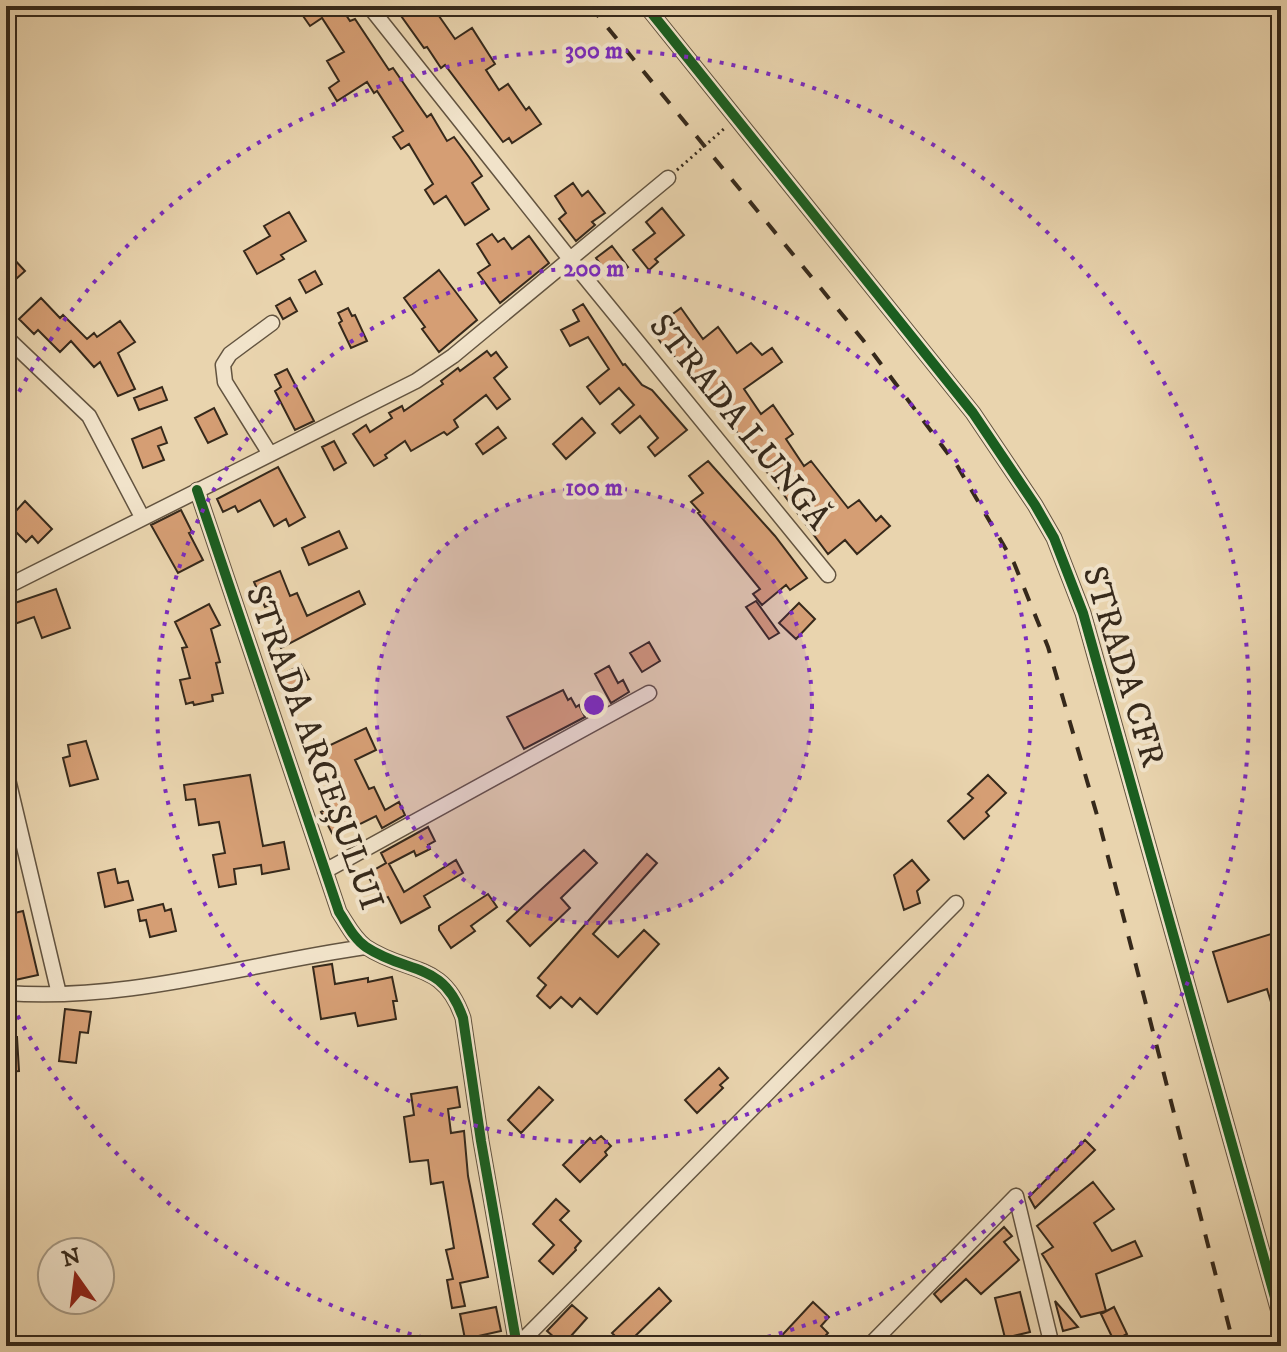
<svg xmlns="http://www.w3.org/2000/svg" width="1287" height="1352" font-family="'IM FELL DW Pica',serif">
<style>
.building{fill:#d59e74;stroke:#36291b;stroke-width:2}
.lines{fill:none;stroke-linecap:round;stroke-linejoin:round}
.service-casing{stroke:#635440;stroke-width:10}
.minor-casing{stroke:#635440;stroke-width:17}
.path{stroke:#36291b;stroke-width:3;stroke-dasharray:2 4;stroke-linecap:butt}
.service{stroke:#f1e3ca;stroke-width:7}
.minor{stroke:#f1e3ca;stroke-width:14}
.rail{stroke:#36291b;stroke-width:4;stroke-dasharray:14 14;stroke-linecap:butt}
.cycleway-casing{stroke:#f1e3ca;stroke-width:15}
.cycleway{stroke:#1b5e20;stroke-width:10}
.ring{fill:none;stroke:#7b2cbf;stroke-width:4;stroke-dasharray:4 8}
.labels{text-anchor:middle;stroke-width:8;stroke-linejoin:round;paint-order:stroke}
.street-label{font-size:34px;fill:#36291b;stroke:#f1e3ca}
.centre{fill:#7b2cbf;stroke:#f1e3ca;stroke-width:4}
.ring-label{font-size:24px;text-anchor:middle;font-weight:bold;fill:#7b2cbf;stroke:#f1e3ca;stroke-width:8;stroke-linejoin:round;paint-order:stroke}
</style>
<rect width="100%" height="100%" fill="#e9d4ae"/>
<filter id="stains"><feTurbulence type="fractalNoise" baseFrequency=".0025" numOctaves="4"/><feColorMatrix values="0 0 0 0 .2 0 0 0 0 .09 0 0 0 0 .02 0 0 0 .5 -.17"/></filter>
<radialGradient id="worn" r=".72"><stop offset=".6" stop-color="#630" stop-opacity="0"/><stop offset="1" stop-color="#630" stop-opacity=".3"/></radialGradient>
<!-- building -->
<path class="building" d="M314 6H340L350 21 355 19 389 70 393 68 427 117 431 114 447 141 454 137 469 157 482 176 472 183 489 209 465 225 446 196 434 204 425 190 433 184 409 144 401 149 393 137 403 131 377 91 374 93 367 82 337 101 329 88 339 81 327 61 344 52 322 18 310 26 303 16Z
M394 6H432L455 39 472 28 495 64 486 70 499 90 508 84 526 110 529 107 541 124 512 143 509 138 503 142 445 65 441 68 427 47 424 48Z
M573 183 582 196 588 191 605 213 592 222 595 225 576 241 559 219 566 213 555 196Z
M662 208 684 235 655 259 658 262 649 270 633 250 655 233 646 222Z
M289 212 306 241 281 255 284 259 257 274 244 251 270 236 264 226Z
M492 234 498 242 504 238 512 249 529 236 549 263 500 303 478 273 490 265 477 244Z
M612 246 628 267 611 279 596 258Z
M12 257 25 271 6 288V262Z
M439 270 477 320 439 352 422 329 425 327 404 298Z
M315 271 322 284 306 293 299 280Z
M41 298 60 318 63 315 87 339 94 333 97 337 120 321 135 342 118 353 135 389 118 396 100 362 94 367 71 341 60 352 38 330 34 334 19 319Z
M290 298 297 311 283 319 276 306Z
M583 304 623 365 625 364 642 385 652 390 687 430 655 456 648 447 658 438 640 416 620 433 612 424 634 405 619 388 600 404 587 387 609 369 588 337 570 346 561 330 579 321 573 310Z
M348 308 352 316 355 315 367 341 351 348 339 323 342 321 338 313Z
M681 308 703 339 718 327 737 353 751 343 762 355 772 348 782 362 744 389 761 414 773 405 793 434 786 439 804 466 811 461 848 508 859 500 876 521 881 516 890 526 857 554 845 540 828 554 728 420 725 422 690 373 688 374 665 344 663 346 652 329Z
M487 351 491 356 496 352 507 367 494 378 510 399 497 409 486 395 454 420 458 427 447 435 444 432 411 451 405 441 385 455 387 458 374 466 353 434 366 425 370 432 392 418 389 413 402 406 404 411 443 384 441 381 458 368 460 371Z
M287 369 314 421 295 430 275 391 281 387 275 375Z
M162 387 167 400 139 410 134 398Z
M214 408 227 434 208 443 195 418Z
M582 418 595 433 566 459 553 444Z
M161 427 167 443 158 446 164 460 143 468 132 439Z
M498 427 506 438 483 454 476 444Z
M334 441 346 463 334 470 322 447Z
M708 461 775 536 807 578 790 590 786 585 762 605 753 594 760 589 698 513 700 512 691 502 703 493 689 476Z
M278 467 305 517 289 526 286 519 274 526 260 500 238 512 235 506 223 512 217 499Z
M25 501 52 529 38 543 32 536 26 542 6 522Z
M181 510 192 532 189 533 203 560 178 573 151 525Z
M339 531 347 548 309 565 302 548Z
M280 571 290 596 297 593 307 616 359 591 365 604 281 648 273 632 283 628 272 604 265 607 254 582Z
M56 589 70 628 42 638 34 617 6 627V606Z
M756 601 779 633 769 639 746 607Z
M799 603 815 619 796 639 779 623Z
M209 604 220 625 211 629 220 662 216 663 223 693 212 695 213 701 194 705 193 702 186 704 180 680 190 678 182 648 187 647 175 622Z
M649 642 660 661 642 672 630 653Z
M301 665 309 679 285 691 277 677Z
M609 666 618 683 623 680 629 692 611 703 595 674Z
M563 690 568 700 571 698 576 707 579 705 585 717 524 749 507 717Z
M366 728 376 750 355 760 369 789 374 787 385 810 399 802 405 815 382 828 376 816 334 837 321 812 329 808 324 798 342 789 322 749Z
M86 741 98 779 70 786 63 758 70 756 68 745Z
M250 775 263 846 284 842 289 869 262 874 261 865 234 869 236 884 219 887 213 855 225 853 219 822 199 825 195 799 186 800 184 785Z
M988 775 1006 793 986 812 989 816 964 839 948 821 973 798 968 794Z
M428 827 435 841 428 845 430 849 416 856 414 851 389 864 404 892 456 860 463 873 424 896 430 907 401 923 388 897 381 900 367 874 386 863 381 853Z
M584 850 597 863 561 898 570 908 530 946 507 921Z
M647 854 657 863 593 934 618 957 644 930 659 944 597 1014 580 998 572 1007 561 997 550 1008 537 996 546 985 538 978Z
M912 860 929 880 917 891 920 903 904 910 894 875Z
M115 869 118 883 128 881 133 900 105 907 98 873Z
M488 894 497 907 471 926 475 931 451 948 439 930V926Z
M163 904 165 911 171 909 176 931 150 937 146 920 140 921 138 910Z
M23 911 38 975 15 980 9 948H6V915Z
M1281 931V1025H1278L1267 989 1228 1002 1213 952Z
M332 964 335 984 368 978V982L392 977 397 1001H393L396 1019 358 1026 355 1013 321 1019 313 967Z
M65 1009 91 1012 88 1033 80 1032 76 1063 59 1061Z
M6 1037H17L19 1071 6 1072Z
M719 1068 728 1078 720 1085 723 1088 697 1113 685 1100Z
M457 1087 460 1107 448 1109 451 1133 464 1131 468 1176 488 1277 460 1283 465 1306 452 1308 447 1280 453 1279 446 1250 454 1248 443 1182 431 1184 428 1160 410 1162 404 1117 414 1115 411 1094Z
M539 1087 553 1100 521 1133 508 1120Z
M601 1136 611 1146 605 1152 607 1155 580 1182 563 1165 590 1138 594 1142Z
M1085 1140 1095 1150 1035 1208 1029 1197Z
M1093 1182 1114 1209 1094 1223 1112 1251 1135 1241 1142 1256 1096 1274 1106 1311 1081 1317 1042 1254 1053 1247 1037 1226Z
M556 1199 569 1211 560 1220 581 1241 575 1248 576 1250 553 1274 539 1261 554 1245 533 1224Z
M1004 1227 1012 1236 1004 1242 1019 1260 981 1294 966 1279 941 1302 934 1294Z
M659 1288 671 1301 625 1346 612 1333Z
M1020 1292 1030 1332 1005 1338 995 1298Z
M1055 1301 1078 1327 1063 1331Z
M813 1302 829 1317 821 1326 828 1333 816 1346H772Z
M572 1305 587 1318 563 1345 547 1331Z
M496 1307 501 1331 465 1339 460 1314Z
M1114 1307 1127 1334 1114 1341 1101 1314Z"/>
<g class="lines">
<!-- service casing -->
<g class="service-casing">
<path id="service" d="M783 6 804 7"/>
</g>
<!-- minor casing -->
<g class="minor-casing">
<path id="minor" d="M369 6 570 259 828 575
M646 6 973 413 1035 505 1054 538 1083 613 1281 1319
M6 337 89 416 142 517
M270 454 225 382 223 365 230 354 272 323
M197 490 339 912C347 924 354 939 366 947 408 975 443 960 463 1018L481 1141 517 1346
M6 587 416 381 453 356 668 178
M7 775 59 994
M325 871 649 693
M6 993C127 1002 246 964 365 947
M1016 1196 1052 1346
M517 1346 956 903
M869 1346 1016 1196"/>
</g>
<!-- path -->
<path class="path" d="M677 170 725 128"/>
<!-- service -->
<use href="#service" class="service"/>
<!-- minor -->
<use href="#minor" class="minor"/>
<!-- rail -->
<path class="rail" d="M590 6 863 340 958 467 1014 563 1048 647 1099 822 1234 1346"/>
<!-- cycleway casing -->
<g class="cycleway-casing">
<path id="cycleway" d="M646 6 973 413 1035 505 1054 538 1083 613 1281 1319
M197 490 339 912C347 924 354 939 366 947 408 975 443 960 463 1018L481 1141 517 1346"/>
</g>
<!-- cycleway -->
<use href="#cycleway" class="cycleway"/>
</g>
<!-- distance rings -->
<circle cx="594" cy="705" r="218" fill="#7b2cbf" fill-opacity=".12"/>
<g class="ring">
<circle cx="594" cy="705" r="218"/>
<circle cx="594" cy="705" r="437"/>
<path d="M458 1346A655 655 0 0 1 8 997M8 413A655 655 0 1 1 730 1346"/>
</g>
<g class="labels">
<!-- street labels -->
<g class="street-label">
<text transform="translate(741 421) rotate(51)" y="12">STRADA LUNGĂ</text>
<text transform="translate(1125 666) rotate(73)" y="12">STRADA CFR</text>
<text transform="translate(316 747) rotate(70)" y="12">STRADA ARGEȘULUI</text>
</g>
</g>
<circle cx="594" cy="705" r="12" class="centre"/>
<g class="ring-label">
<text x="594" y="58">300 m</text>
<text x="594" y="276">200 m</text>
<text x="594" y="495">100 m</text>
</g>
<!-- margin -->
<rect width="1287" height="1352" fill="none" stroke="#e9d4ae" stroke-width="32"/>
<rect x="8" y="8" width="1271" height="1336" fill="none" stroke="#36291b" stroke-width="4"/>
<rect x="16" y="16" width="1255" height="1320" fill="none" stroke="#36291b" stroke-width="2"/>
<!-- north arrow -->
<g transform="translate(76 1276) rotate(346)"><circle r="38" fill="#f1e3ca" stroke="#a69984" stroke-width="2"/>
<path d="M0-6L14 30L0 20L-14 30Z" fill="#8f2418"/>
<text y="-12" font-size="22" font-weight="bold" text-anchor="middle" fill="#36291b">N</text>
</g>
<rect width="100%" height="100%" filter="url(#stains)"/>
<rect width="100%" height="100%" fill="url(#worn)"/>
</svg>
